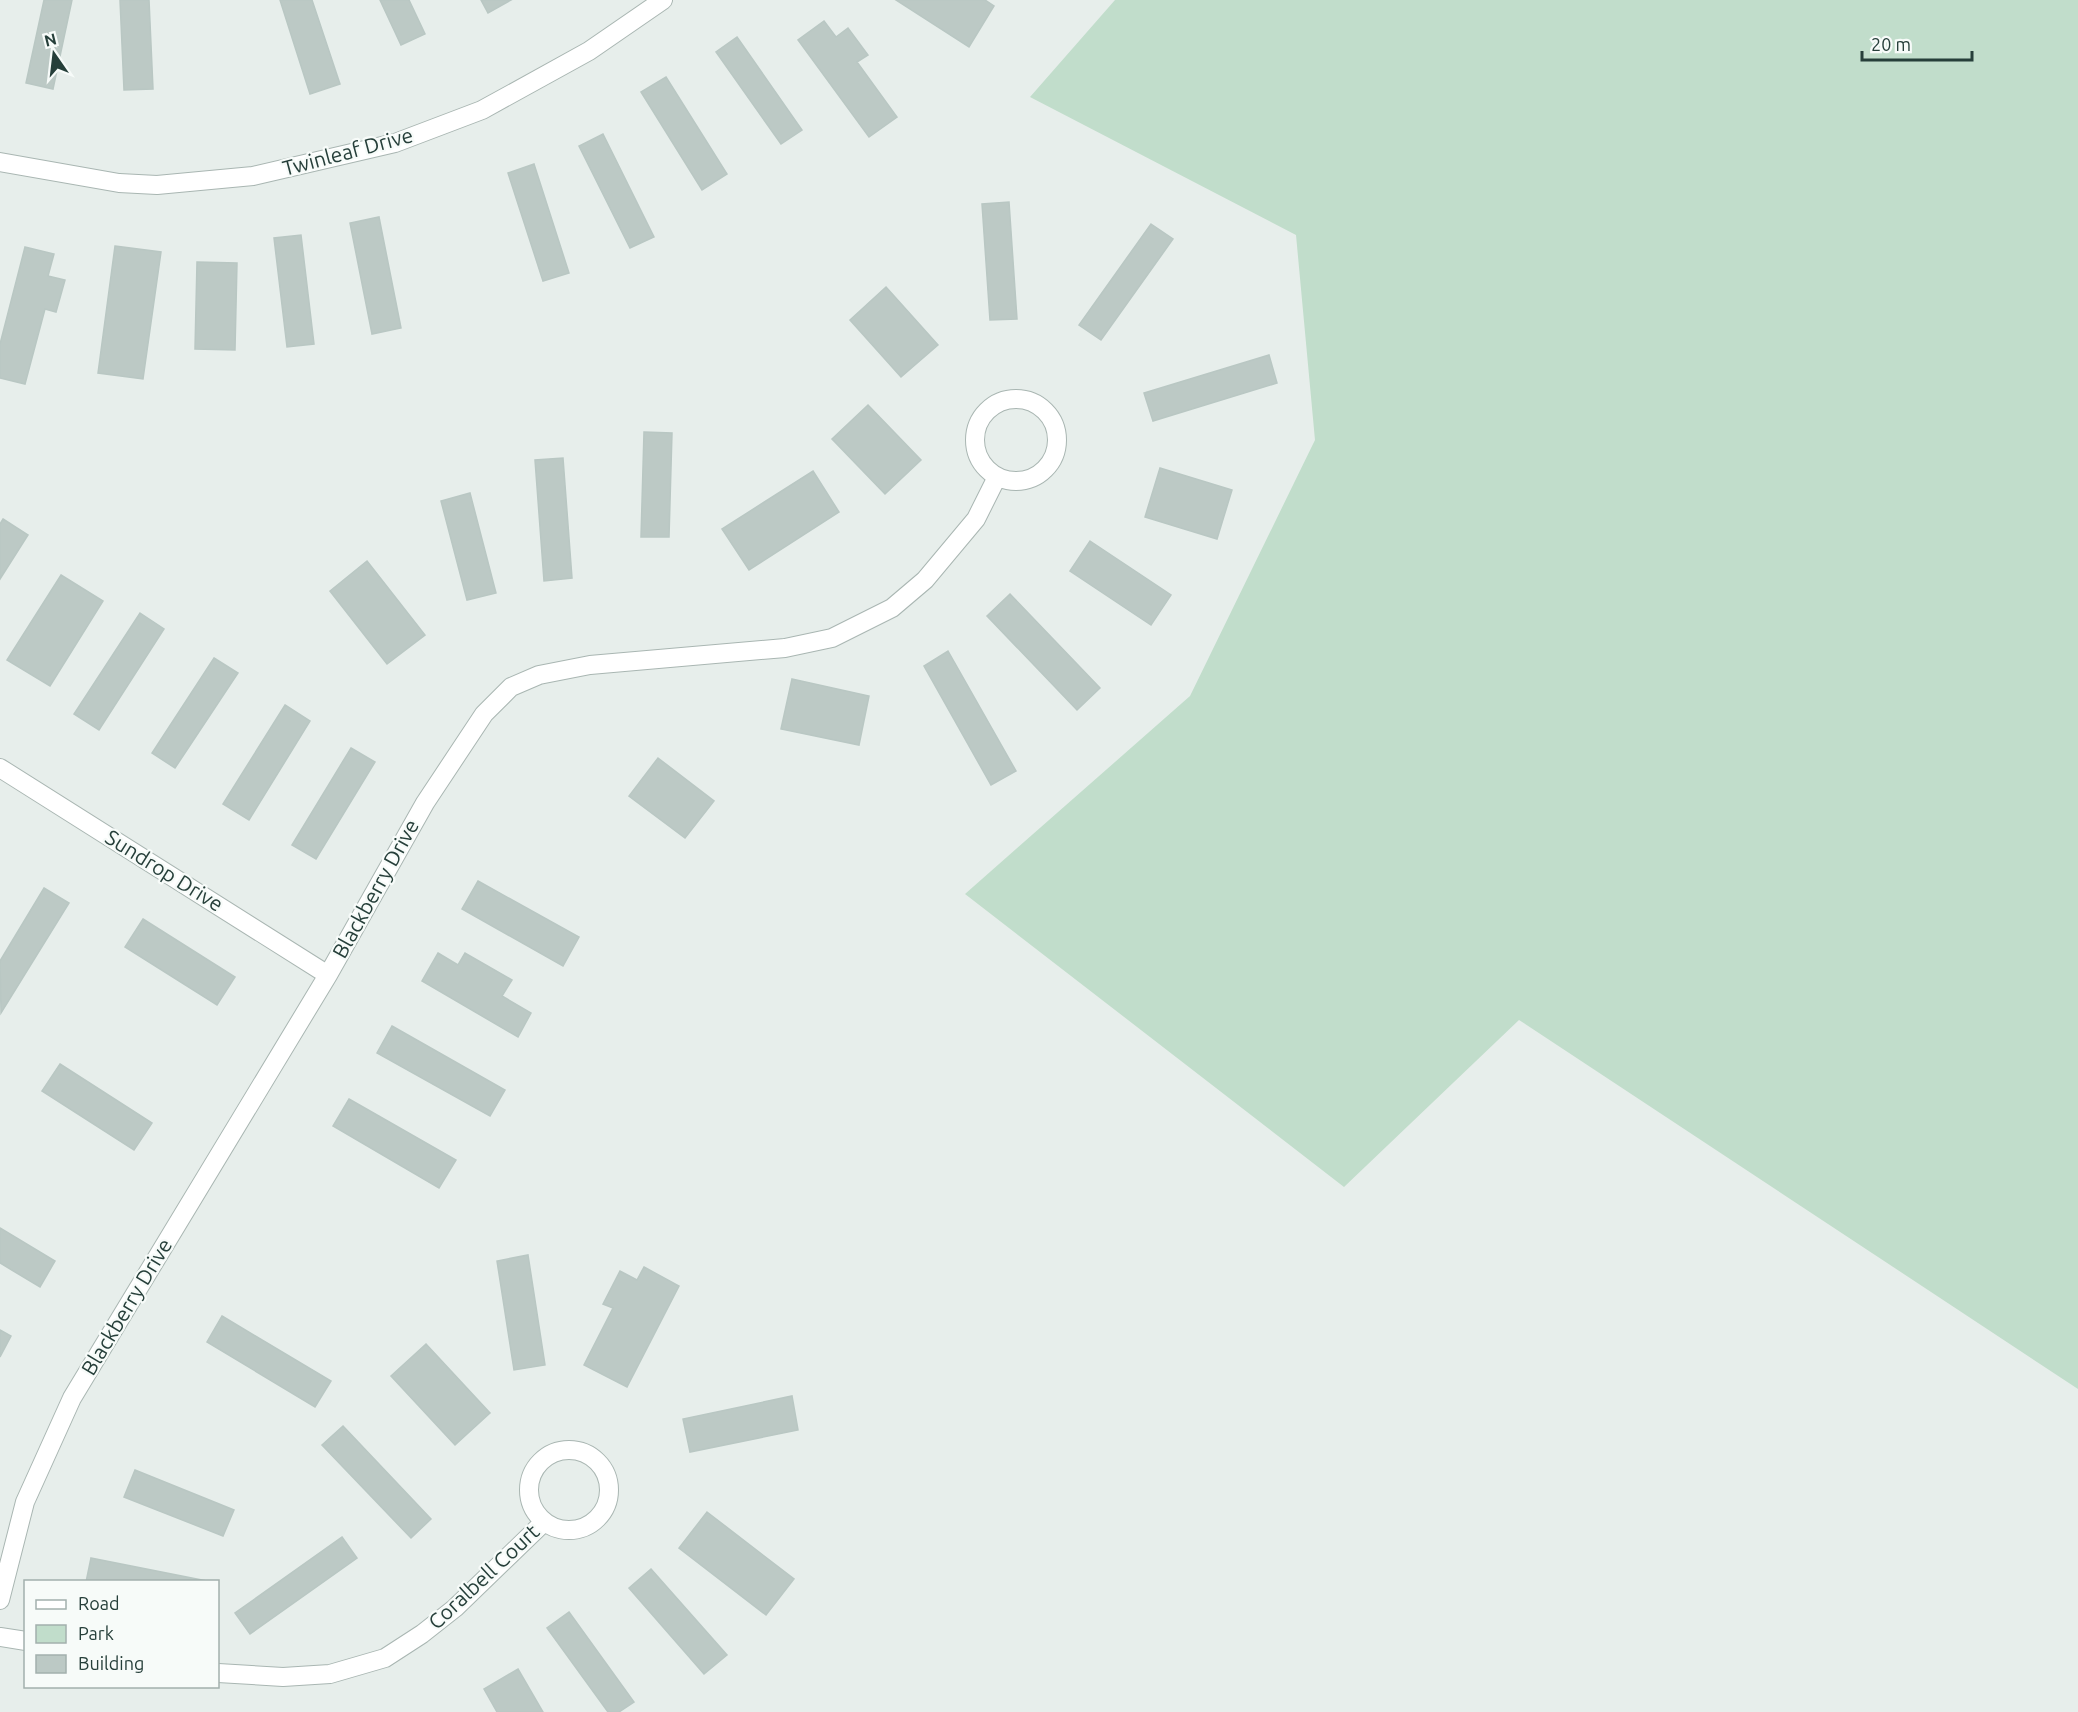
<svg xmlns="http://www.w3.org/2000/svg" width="2078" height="1712" font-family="Ubuntu,sans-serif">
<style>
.green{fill:#c1ddcb}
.building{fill:#bcc9c5;stroke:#b9c7c3;stroke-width:1.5}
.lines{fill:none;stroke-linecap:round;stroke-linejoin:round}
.minor-casing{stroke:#a9b6b2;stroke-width:20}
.minor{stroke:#fff;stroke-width:18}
.labels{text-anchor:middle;stroke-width:4.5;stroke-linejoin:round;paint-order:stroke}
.street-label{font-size:21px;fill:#263f3a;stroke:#f7fbf9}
</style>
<rect width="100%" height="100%" fill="#e7eeeb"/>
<!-- green -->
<path class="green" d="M1115 0H2078V1389L1519 1020 1344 1187 965 894 1190 696 1315 440 1296 235 1030 97Z"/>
<!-- building -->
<path class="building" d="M44 0H72L53 89 26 83Z
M120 0H149L153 89 124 90Z
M280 0H312L340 84 310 94Z
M380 0H409L425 34 401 45Z
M481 0H511L488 13Z
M896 0H985L994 6 969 47Z
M824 21 836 37 848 28 868 55 857 62 897 117 869 137 798 40Z
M737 37 802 130 781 144 716 52Z
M666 77 727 174 702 190 641 92Z
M603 134 654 237 630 248 579 146Z
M534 164 569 273 543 281 508 173Z
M1009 202 1017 319 990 320 982 204Z
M379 217 401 328 372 334 350 223Z
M1151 224 1173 239 1101 340 1079 325Z
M301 235 314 344 287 347 274 238Z
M115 246 161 252 143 379 98 373Z
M25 247 54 254 48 276 65 280 56 312 45 309 25 384 0 378V344Z
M197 262 237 263 235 350 195 349Z
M886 287 938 345 901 377 850 320Z
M1269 355 1277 383 1153 421 1144 393Z
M868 405 921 460 885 494 832 439Z
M644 432 672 433 669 537H641Z
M563 458 572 578 544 581 535 460Z
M1160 468 1232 490 1217 539 1145 517Z
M813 471 839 512 749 570 722 529Z
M470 493 496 593 467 600 441 501Z
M3 519 28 535 0 579V524Z
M1090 541 1171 595 1151 625 1070 571Z
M367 561 425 635 387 664 330 591Z
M61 575 103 601 50 686 7 660Z
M1010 594 1100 688 1077 710 987 616Z
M140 613 164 629 99 730 74 714Z
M948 651 1016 771 991 785 924 666Z
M214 658 238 673 175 768 152 753Z
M792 679 869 696 859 745 781 729Z
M285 705 310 721 249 820 223 804Z
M351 748 375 762 316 859 292 845Z
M658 758 714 801 685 838 629 796Z
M478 881 579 937 563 966 462 909Z
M44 888 69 903 1 1013 0 961Z
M143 919 235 977 217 1005 125 947Z
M438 953 458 965 465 953 512 980 502 996 531 1013 518 1037 422 981Z
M392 1026 505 1090 490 1116 377 1053Z
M60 1064 152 1123 134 1150 42 1091Z
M349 1099 456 1160 439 1188 333 1126Z
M0 1228 55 1261 40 1287 0 1263Z
M528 1255 545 1365 514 1370 497 1261Z
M644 1267 679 1286 627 1387 584 1365 613 1308 603 1304 620 1271 637 1280Z
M222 1316 331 1381 315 1407 207 1342Z
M0 1330 11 1336 0 1357Z
M426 1344 490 1413 455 1445 391 1376Z
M792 1396 798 1430 690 1452 683 1419Z
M343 1426 431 1519 411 1538 322 1445Z
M135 1470 234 1510 223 1536 124 1497Z
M707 1512 794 1579 766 1615 679 1548Z
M342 1537 357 1558 250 1634 235 1613Z
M91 1558 212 1582H86Z
M651 1569 727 1655 704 1674 629 1588Z
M569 1612 634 1702 619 1712H608L547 1628Z
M518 1669 543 1712H497L484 1689Z"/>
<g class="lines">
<!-- minor casing -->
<g class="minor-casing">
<path id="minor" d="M0 162 119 183 157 185 253 176 395 143 482 110 589 51 663 0
M975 440a41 41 0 1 1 82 0a41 41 0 1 1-82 0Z
M0 768 328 975
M529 1490a40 40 0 1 1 80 0a40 40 0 1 1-80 0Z
M0 1600 25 1502 72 1398 328 975 425 803 484 714 511 687 539 675 590 665 785 648 832 638 892 608 925 580 976 519 997 477
M0 1637 26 1641
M218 1673 283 1677 330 1674 385 1658 422 1634 455 1608 544 1522"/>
</g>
<!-- minor -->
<use href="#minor" class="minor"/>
</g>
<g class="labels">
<!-- street labels -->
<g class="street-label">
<text transform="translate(348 152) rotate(-15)" y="7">Twinleaf Drive</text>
<text transform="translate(164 871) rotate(32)" y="7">Sundrop Drive</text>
<text transform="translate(376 889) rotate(-61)" y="7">Blackberry Drive</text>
<text transform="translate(127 1307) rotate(-59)" y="7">Blackberry Drive</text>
<text transform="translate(484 1577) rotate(-43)" y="7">Coralbell Court</text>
</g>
</g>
<!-- legend -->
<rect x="24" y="1580" width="195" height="108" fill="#f7fbf9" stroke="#a3b0ad" stroke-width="1.5"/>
<rect x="36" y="1600" width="30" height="9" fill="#ffffff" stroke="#a3b0ad" stroke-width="1.5"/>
<text x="78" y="1610" font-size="18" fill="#263f3a">Road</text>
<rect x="36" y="1625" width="30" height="18" fill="#c1ddcb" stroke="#a3b0ad" stroke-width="1.5"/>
<text x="78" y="1640" font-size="18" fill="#263f3a">Park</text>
<rect x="36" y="1655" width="30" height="18" fill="#bcc9c5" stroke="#a3b0ad" stroke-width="1.5"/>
<text x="78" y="1670" font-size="18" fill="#263f3a">Building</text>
<!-- north arrow -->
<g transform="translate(54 54) rotate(346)" stroke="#f7fbf9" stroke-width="4.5" paint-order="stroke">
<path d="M0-4.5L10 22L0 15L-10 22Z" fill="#263f3a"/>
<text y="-9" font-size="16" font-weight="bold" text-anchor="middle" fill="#263f3a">N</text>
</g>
<!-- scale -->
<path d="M1862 51v9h110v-9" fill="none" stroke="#263f3a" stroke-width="3"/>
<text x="1871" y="51" font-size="18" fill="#263f3a" stroke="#f7fbf9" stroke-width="4.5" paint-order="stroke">20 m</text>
</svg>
